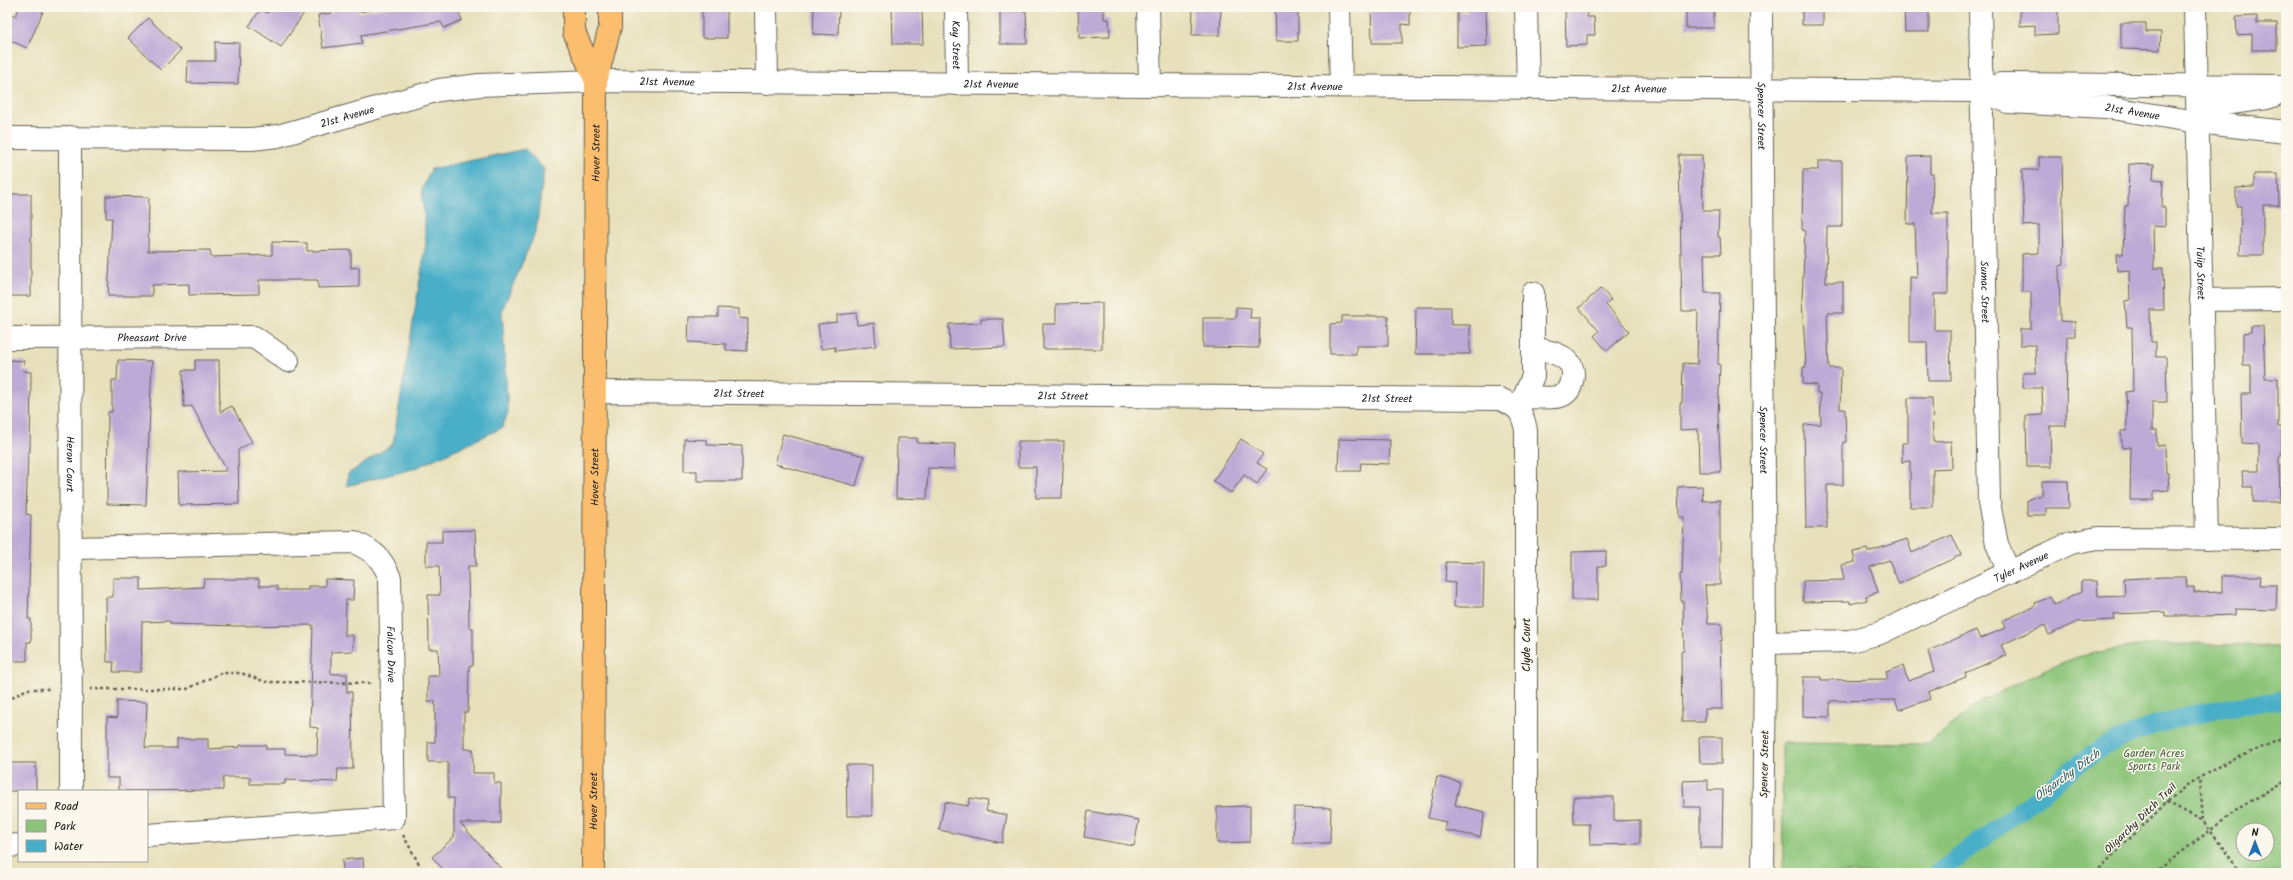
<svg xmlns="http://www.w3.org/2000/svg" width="2293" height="880" font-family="Kalam,sans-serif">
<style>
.green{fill:#8bc478;stroke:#54704a;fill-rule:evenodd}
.water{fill:#48aec7;stroke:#326572}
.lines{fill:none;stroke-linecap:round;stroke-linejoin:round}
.canal{stroke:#48aec7;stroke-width:18}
.building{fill:#beaad6}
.minor-casing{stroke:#636154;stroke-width:24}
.major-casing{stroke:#636154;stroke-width:24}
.path{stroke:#636154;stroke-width:2.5;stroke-dasharray:3 3;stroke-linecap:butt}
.minor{stroke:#fff;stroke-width:22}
.major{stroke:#fbbd6e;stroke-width:22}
.labels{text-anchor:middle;stroke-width:3;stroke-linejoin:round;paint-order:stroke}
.street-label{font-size:11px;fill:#1c1c1c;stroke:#fbf7ec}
.park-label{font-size:11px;fill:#485f41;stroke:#fbf7ec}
.water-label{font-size:12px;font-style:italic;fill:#305e69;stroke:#fbf7ec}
</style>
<rect width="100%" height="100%" fill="#fbf7ec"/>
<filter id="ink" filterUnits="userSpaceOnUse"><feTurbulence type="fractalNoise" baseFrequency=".025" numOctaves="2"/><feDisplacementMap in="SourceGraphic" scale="8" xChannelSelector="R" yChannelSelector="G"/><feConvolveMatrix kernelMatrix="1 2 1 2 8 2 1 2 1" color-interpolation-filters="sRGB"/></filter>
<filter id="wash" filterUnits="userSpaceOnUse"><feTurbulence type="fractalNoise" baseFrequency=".012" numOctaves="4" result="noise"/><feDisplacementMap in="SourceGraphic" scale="16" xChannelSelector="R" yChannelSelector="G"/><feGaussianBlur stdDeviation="0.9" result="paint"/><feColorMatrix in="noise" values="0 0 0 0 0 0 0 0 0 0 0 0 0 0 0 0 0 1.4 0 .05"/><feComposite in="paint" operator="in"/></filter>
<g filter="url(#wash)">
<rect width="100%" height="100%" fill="#e7e0bb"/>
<!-- green -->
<path class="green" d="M2184 644 2253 645 2286 648V873H1783L1782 743 1927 744 1980 702 2046 669 2077 657 2109 650 2148 645ZM2243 830H2267V854H2243Z"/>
<!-- water -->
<path class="water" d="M525 149 544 169 536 231 502 310 508 412 502 428 413 469 347 486 348 474 393 444 426 243 422 190 431 169Z"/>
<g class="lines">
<!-- canal -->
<path class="canal" d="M1937 873C1969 850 2000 826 2031 802 2059 780 2086 755 2118 740 2170 716 2230 705 2286 700"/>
</g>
<g id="blocks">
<!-- building -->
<path class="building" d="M19 7H45L27 48 7 39V12L16 16Z
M272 7H294L304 13 281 47 249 26 261 9 267 13Z
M332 7H357L358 12 389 7H457L462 20 444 28 441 22 361 35 362 43 323 48 318 15 332 13Z
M702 7H727V38H702Z
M814 7H839L838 35 813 34Z
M892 7H922L923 44H893Z
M1078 7H1104V19H1109L1110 37 1079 38Z
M1193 7H1221L1220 35H1192Z
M1275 7H1298V41H1276Z
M1371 7 1410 9V25L1402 24V43H1372Z
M1468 7H1486L1487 46 1457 47V12H1468Z
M1565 7H1587V17H1594L1595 35H1587V45L1566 46Z
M1686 7H1714V28H1686Z
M1802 7H1823V25H1802Z
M1904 7H1929V32H1905Z
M2058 7V34L2035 35V25L2020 26V8Z
M1000 11H1026L1027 44H1000Z
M2257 16V23H2277V50H2252V34L2237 35 2236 17Z
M148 18 181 50 161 70 128 38Z
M2121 23H2146V32H2161L2160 50 2121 49Z
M215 42 239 43 238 84 187 83 188 61H215Z
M1679 155H1702L1703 211H1719L1718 237H1720L1721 254H1704L1705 293H1720L1718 364H1720L1718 417 1721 472H1699L1698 429 1680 430V403H1682L1683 363 1697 364 1698 311H1682Z
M1930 156V174H1933L1932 213H1948V294H1934V330H1950L1951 381H1928L1927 342H1910V277L1917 278 1915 224H1907L1908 157Z
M2039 157H2062L2064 265 2059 266 2060 321 2075 322V336H2067L2066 426H2050L2051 467H2027L2026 416 2043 415 2042 388H2023V373H2036L2035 345H2020V329H2031V292H2022V254L2039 253V225L2024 226 2022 170H2039Z
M1818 161H1842V227H1827L1826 282H1843V313H1827L1829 368H1841L1840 409H1845L1846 442H1843V485H1827V528H1806L1804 425 1821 424 1820 393H1817V385L1803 384V367H1806L1802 300 1805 230H1802L1803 170H1818Z
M2129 164 2154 165 2153 179 2163 180 2162 207H2165V227L2153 226 2154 268H2163L2164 310H2150L2151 342H2156V357H2166L2167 402H2152V430H2157V446L2165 445 2166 473H2168L2169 490 2154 491V500H2130L2131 447 2122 448 2121 431H2127L2126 392 2133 391 2132 327H2127L2125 301 2130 300 2129 270 2117 271 2116 254H2123L2125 206H2128Z
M2254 174H2278L2279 205H2263V255H2240L2241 206H2236V188L2254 187Z
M9 194H31V296H7Z
M106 196 149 197 148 251 210 250 211 257 272 255V242L307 243V251L351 250V268L359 267V287L318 288V280H259V294L189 295V284L152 285V296H108L112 218H106Z
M1601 288 1611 300 1606 305 1629 331 1607 351 1594 336 1599 331 1579 308Z
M1102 303V349H1043V324H1056V304Z
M1236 307 1251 308 1250 318H1260L1259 348 1203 347V318H1236Z
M1416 307H1451V325H1470V354H1415Z
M718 308 739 309V318L748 319 747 351 726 350V344L688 342 689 317H718Z
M856 313 857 325 874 323 876 346 835 351V347L821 349 818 324 837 322V315Z
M1342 316H1388V346H1356V354H1330V324L1342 323Z
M981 319H1003L1005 347 950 349 949 324 981 323Z
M2251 326H2263L2265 378H2278V427H2282L2281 457H2279L2280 502H2253V487H2243L2242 471H2259V444L2242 443 2241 394H2251V365H2243V333L2251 332Z
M7 360 24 361 23 371 31 372 30 452H28L26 514 31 515 28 619H31V642H27V661H7Z
M118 360 152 361 146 505 107 504 108 412H112V380H117Z
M195 360H219L220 412 232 406 252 442 238 450 239 504 179 505 178 472 227 471 192 406 184 407 183 370H195Z
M1908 398H1932L1933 442 1951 441 1952 468 1933 469V507H1910V461L1902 462V443H1908Z
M783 434 864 456 856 486 775 464Z
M897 438H917V443L955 444 954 469 928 468 927 499 896 498Z
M684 439 707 440V445L742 446V481H697V471H684Z
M1241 439 1263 454 1257 463 1267 469 1257 484 1244 475 1231 493 1213 481Z
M1339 439 1390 440 1389 464 1361 463 1360 471H1338Z
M1018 441H1064L1062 498H1036V467H1018Z
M2042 481H2068L2069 508H2046V515H2027V500L2036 496H2042Z
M1702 486 1703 501 1720 500V585H1705L1708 624H1722V641H1720L1722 709H1705V722H1682L1681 651H1684L1683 601H1681L1680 574H1682L1684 517H1679L1678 487Z
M475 530 476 566H468L469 628H473V666H469L468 712H464V749H473V773H494V783H501V823H460L505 873H446L432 857 454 837V798H448V762H428V742H435V701H428V676H439L438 649H429L428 595H440L439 566H426V542H442V531Z
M1952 535 1961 555 1899 584 1889 560 1870 567 1878 592 1866 596 1867 600 1850 604V601L1803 602V581L1844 580 1841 565 1855 562 1853 552 1867 549 1868 552 1907 539 1912 553Z
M1606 551V566H1598V600H1572V552Z
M1446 562 1484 563 1483 607H1454L1455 583 1445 582Z
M2222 576H2261L2260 585H2277L2276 610 2235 609V615L2206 616H2165V612L2114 614 2115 620 2077 622 2049 635 2045 625 2001 645 2006 655 1965 673 1966 677 1928 692 1930 699 1899 710 1895 700 1830 701V717L1803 716V677H1821V680L1888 679 1886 672 1903 666 1908 681 1934 672 1928 651 1976 630 1980 639 2005 628 2002 621 2036 606 2035 603 2050 597 2054 605 2081 592V581H2097L2098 597 2125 596 2124 579 2164 577H2186L2187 587H2194V593L2222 592Z
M113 578H141V590L203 587 204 579H259V586H277V590H308V586H325V579L354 580 353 600H346L345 635H353V651L331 652V674H347V692H352L353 769H338L337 782 285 780V784H250V777H223V790L119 791V778H107V717L117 718V701L147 702 145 748H177V739H208V749L240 747V745H266V749H285V754L317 755 318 728 310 727 313 625 237 626 170 624V621L142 622 141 672H113L114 662H107L106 597H113Z
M1699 737H1722V763H1700Z
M7 763H36V791H7Z
M846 765H872V816H847Z
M1437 777 1460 782 1455 805 1485 812 1480 837 1444 830 1446 822 1428 818Z
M1708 780V790H1723L1722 848H1700V807H1684L1683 781Z
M1573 797H1614V821L1640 820V844L1590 845 1589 824H1574Z
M970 798 988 801 986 811 1007 815 1002 843 939 830 945 802 968 806Z
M1250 806V842L1217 843V807Z
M1294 807 1331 808 1330 843H1293Z
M1088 811 1139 820 1134 846 1084 837Z
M363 858 364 873H343L342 860Z"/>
</g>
</g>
<g filter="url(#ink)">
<use href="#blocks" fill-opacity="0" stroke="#636154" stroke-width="1"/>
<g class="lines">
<!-- minor casing -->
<g class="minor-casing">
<g id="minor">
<path d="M766 7 767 83"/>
<path id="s1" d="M956 7 957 84"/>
<path d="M1148 7 1150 85"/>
<path d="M1339 7 1341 86"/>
<path d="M1526 7 1528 88"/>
<path id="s2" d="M1761 7 1765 643 1763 873"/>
<path id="s3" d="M1980 7 1989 503 1997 544 2009 573"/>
<path id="s4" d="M2195 7 2207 539"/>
<path id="s5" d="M1981 91 2008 102 2106 107 2197 122 2286 132"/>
<path d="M2197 111 2209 106 2267 98 2275 95"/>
<path id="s6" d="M70 137 71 791"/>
<path id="s7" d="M7 138 252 139 278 136 439 90 480 85 596 81 1981 91 2001 84 2286 86"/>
<path d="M2201 300 2286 299"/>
<path id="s8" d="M7 338 254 337 288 361"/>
<path id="s9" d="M595 392 1500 399C1518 407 1522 410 1526 430V873"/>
<path d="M1524 397C1532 397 1554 399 1561 396 1568 393 1571 387 1572 381 1579 357 1551 351 1533 348"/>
<path d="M1519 409 1533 376V293"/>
<path id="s10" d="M72 548 354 542C375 552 381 557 390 578L394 818 147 835"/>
<path id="s11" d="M1765 643 1850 641 1880 633 2071 543 2098 538 2286 539"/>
<path d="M7 846 19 845"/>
</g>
</g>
<!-- major casing -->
<g class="major-casing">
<g id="major">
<path d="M574 7V32L596 81"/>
<path id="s12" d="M593 873 596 81 610 27V7"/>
</g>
</g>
<!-- path -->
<path class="path" d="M90 689H187L221 673H241L266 682 373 683
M7 701 27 689H51
M2167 802 2203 821 2200 778
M2204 822 2241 873
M403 835 424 873
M2095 873 2167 802 2187 785 2221 765 2286 737
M2154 873 2241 807 2286 780"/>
<!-- minor -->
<use href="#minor" class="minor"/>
<!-- major -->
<use href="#major" class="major"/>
</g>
</g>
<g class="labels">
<!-- street labels -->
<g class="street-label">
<text dy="4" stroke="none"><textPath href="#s1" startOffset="38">Kay Street</textPath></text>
<text dy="4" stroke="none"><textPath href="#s7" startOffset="667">21st Avenue</textPath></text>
<text dy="4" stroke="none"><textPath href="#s7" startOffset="991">21st Avenue</textPath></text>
<text dy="4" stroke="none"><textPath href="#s7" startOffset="1315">21st Avenue</textPath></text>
<text dy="4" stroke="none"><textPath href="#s7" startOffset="1639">21st Avenue</textPath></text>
<text dy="4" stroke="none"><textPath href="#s5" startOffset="154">21st Avenue</textPath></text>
<text dy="4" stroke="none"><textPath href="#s2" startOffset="109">Spencer Street</textPath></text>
<text dy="4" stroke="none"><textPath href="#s7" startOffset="343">21st Avenue</textPath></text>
<text dy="4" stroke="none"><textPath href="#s12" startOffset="720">Hover Street</textPath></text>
<text dy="4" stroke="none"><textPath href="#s4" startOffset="266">Tulip Street</textPath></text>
<text dy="4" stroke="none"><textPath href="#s3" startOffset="285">Sumac Street</textPath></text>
<text dy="4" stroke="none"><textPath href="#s8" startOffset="145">Pheasant Drive</textPath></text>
<text dy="4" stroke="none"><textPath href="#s9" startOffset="144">21st Street</textPath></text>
<text dy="4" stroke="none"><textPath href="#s9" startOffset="468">21st Street</textPath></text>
<text dy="4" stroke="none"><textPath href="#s9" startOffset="792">21st Street</textPath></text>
<text dy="4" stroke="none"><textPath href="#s2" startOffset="433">Spencer Street</textPath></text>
<text dy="4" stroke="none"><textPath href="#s6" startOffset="327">Heron Court</textPath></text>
<text dy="4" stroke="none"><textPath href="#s12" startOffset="396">Hover Street</textPath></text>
<text dy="4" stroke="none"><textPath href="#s11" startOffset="272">Tyler Avenue</textPath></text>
<text transform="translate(1526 645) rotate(-90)" y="4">Clyde Court</text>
<text dy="4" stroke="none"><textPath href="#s10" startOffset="411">Falcon Drive</textPath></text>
<text transform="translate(1764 764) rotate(-89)" y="4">Spencer Street</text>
<text dy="4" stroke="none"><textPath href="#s12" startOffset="72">Hover Street</textPath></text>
<text transform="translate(2140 818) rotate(-44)" y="4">Oligarchy Ditch Trail</text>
</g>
<!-- park labels -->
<g class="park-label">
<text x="2154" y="757">Garden Acres<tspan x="2154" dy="13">Sports Park</tspan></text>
</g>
<!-- water labels -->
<g class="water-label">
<text transform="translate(2067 775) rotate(-36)" y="4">Oligarchy Ditch</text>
</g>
</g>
<!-- margin -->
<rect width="2293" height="880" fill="none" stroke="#fbf7ec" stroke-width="24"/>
<!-- legend -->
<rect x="18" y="790" width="130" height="72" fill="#fbf7ec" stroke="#a29f99"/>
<rect x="26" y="803" width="20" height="6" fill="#fbbd6e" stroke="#a29f99"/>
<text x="54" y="810" font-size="12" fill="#1c1c1c">Road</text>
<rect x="26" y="820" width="20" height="12" fill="#8bc478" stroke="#a29f99"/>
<text x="54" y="830" font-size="12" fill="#1c1c1c">Park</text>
<rect x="26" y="840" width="20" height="12" fill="#48aec7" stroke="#a29f99"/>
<text x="54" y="850" font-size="12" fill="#1c1c1c">Water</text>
<!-- north arrow -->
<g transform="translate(2255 842)"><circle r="19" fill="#fbf7ec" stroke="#a29f99"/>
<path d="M0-3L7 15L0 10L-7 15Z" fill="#1f6fb2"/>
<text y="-6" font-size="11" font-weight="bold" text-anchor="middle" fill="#1c1c1c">N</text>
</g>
</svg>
